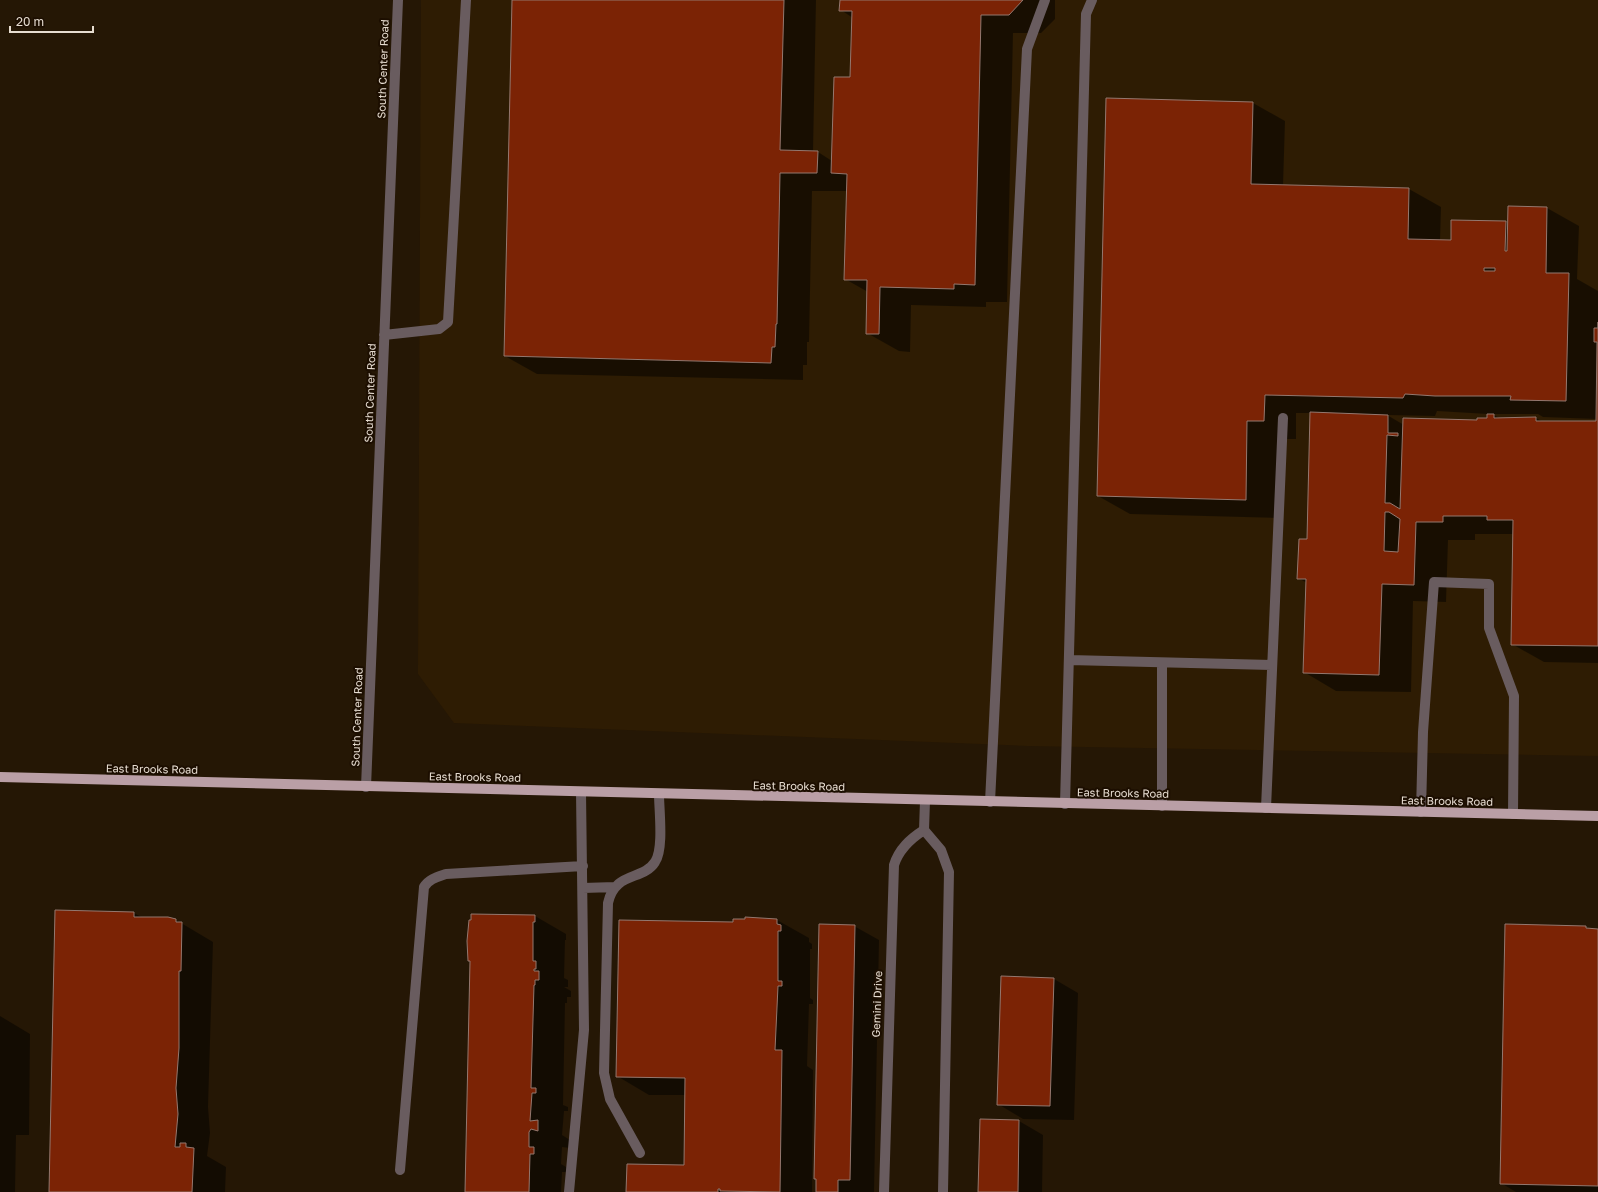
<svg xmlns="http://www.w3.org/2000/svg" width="1598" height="1192" font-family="'Golos Text',sans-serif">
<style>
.built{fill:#2e1c03}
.shadow{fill:#0007;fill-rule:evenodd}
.building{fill:#7b2305;stroke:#94786f;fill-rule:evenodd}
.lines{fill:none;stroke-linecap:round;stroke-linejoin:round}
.minor{stroke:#695c5f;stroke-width:10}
.major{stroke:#ba9fa6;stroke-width:10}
.labels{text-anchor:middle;stroke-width:4;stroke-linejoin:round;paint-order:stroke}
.street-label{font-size:11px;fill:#e7ddd1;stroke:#1c0e00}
</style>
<rect width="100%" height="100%" fill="#251705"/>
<!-- built -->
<path class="built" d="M421 0H1598V756L1028 746 454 723 418 674Z"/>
<!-- shadow -->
<path class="shadow" d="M513 0H816L813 152H818L832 161 851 78 853 18 841 10V0H1055V19L1041 33H1013L1007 302H986V307L911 305 910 352 899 351 867 333 868 292 845 279 847 191H812L809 342H807V365H803V380L537 374 505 356Z
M1107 99 1253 103 1285 121 1283 186 1409 189 1441 207 1440 241H1452L1506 222 1509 224 1547 208 1579 226 1577 279 1598 291V663L1544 662 1512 644 1514 534H1475V540H1448L1446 602 1413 601 1411 692 1336 691 1304 672 1307 583 1298 578 1308 540 1311 413H1296V439H1279L1277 518 1130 514 1098 496ZM1437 411 1488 414V419L1478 421 1404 425 1387 415 1435 416ZM1492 414H1538L1543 417 1597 419V422H1543L1536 418 1501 419Z
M134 913 143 918 176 920 213 942 208 1107 210 1133 207 1156 226 1167 225 1192H50Z
M535 916 566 934V940H565L564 978 568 980V987H564L571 991V997H567V1003H565L563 1105 568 1107V1111H564L562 1135 570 1140V1148L562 1147 561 1164 566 1167V1172H562L561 1192H466L471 961Z
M777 920 809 938V942L812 944V949H810V998L813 1000V1004H809L807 1066 813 1070 812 1192H627L685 1166 686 1095H649L617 1076 734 923Z
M854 926 879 940 874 1192H817V1180L815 1179Z
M1586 927 1591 929 1598 930V1192H1516L1501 1183Z
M1054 979 1078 993 1074 1120 1023 1119 998 1104Z
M0 1016 30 1034 29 1135H16L15 1192H0Z
M981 1120 1019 1121 1043 1135 1042 1192H979Z"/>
<!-- building -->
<path class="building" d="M512 0H784L780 150 818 151 817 173H780L777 324H776L775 347H772L771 363 504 356Z
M840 0H1023L1009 15H981L975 285 954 284V289L880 287 879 334H866L867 280H844L847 174 831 173 834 77H850L852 11H839Z
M1106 98 1253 102 1251 184 1409 188 1408 239 1451 240V220L1506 221 1505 251H1507L1508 206 1547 207 1546 273H1569L1566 401 1510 400 1511 396H1435L1405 394 1403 398 1265 395 1264 421H1247L1246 500 1097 496ZM1484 268H1495V271H1484Z
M1598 322V646L1511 645 1513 520H1487V516H1443V522H1416L1414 585 1382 584 1379 675 1303 673 1306 579H1297L1299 539H1307L1310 412 1388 415V433H1398V436L1387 435 1385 503H1390L1400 509 1403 418 1477 420V418H1487V414H1494V418L1536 417V421H1596L1597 342H1594V328H1598ZM1385 512H1389L1400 519 1398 552 1384 551Z
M55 910 134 912V917H168L176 919V922H182L181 971H179V1048L176 1088 178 1114 175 1147H180V1143H186V1147L194 1148 192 1192H49Z
M471 914 535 915V922H533V961H536V969H534V971H539V980H535V985H534L531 1088H536V1093H532L530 1121 538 1120V1131L531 1129 529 1132V1147H534V1154H530L529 1192H465L470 961H468L467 941 469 920H471Z
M745 917 777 919V924L781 925V931H778V981H782V986H778L775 1050H782L780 1192 720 1191V1189H718V1192H626L627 1164 684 1165 685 1078 616 1077 619 920 733 922V919H745Z
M819 924 855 925 850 1180H838V1192H816V1179H814Z
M1505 924 1586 926V928L1598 929V1186L1500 1184Z
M1001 976 1054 978 1050 1106 997 1105Z
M980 1119 1019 1120 1018 1192H978Z"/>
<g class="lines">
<!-- minor -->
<path class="minor" d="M384 335 439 329 448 322 466 0
M1069 660 1272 665
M1162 663V806
M366 787 398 0
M925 801 924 830 941 850 949 872 943 1192
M990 802 1027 49 1045 0
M1065 804 1086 14 1092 0
M1266 808 1283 418
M1421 812 1423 732 1434 582 1489 584V628L1514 696 1513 814
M583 888 615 887
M640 1153 610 1099 604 1073 608 903C615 871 643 881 655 862 664 849 659 810 659 794
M400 1170 424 887C429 879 437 877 446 874L583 866
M569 1192 584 1030 581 792
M884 1192 894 865C899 849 910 839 924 830"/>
<!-- major -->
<path class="major" d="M0 777 1598 816"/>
</g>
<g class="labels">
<!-- street labels -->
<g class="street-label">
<text transform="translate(383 69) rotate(-88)" y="4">South Center Road</text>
<text transform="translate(370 393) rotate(-88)" y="4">South Center Road</text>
<text transform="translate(357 717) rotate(-88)" y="4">South Center Road</text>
<text transform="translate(152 769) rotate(1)" y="4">East Brooks Road</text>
<text transform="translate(475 777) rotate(1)" y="4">East Brooks Road</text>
<text transform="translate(799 786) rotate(1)" y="4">East Brooks Road</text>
<text transform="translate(1123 793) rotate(1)" y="4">East Brooks Road</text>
<text transform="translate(1447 801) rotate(1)" y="4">East Brooks Road</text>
<text transform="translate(877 1004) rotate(-88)" y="4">Gemini Drive</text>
</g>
</g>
<!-- scale -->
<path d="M10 26v6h83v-6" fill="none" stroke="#e7ddd1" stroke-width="2"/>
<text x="16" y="26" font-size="12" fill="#e7ddd1" stroke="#1c0e00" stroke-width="3" paint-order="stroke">20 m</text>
</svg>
